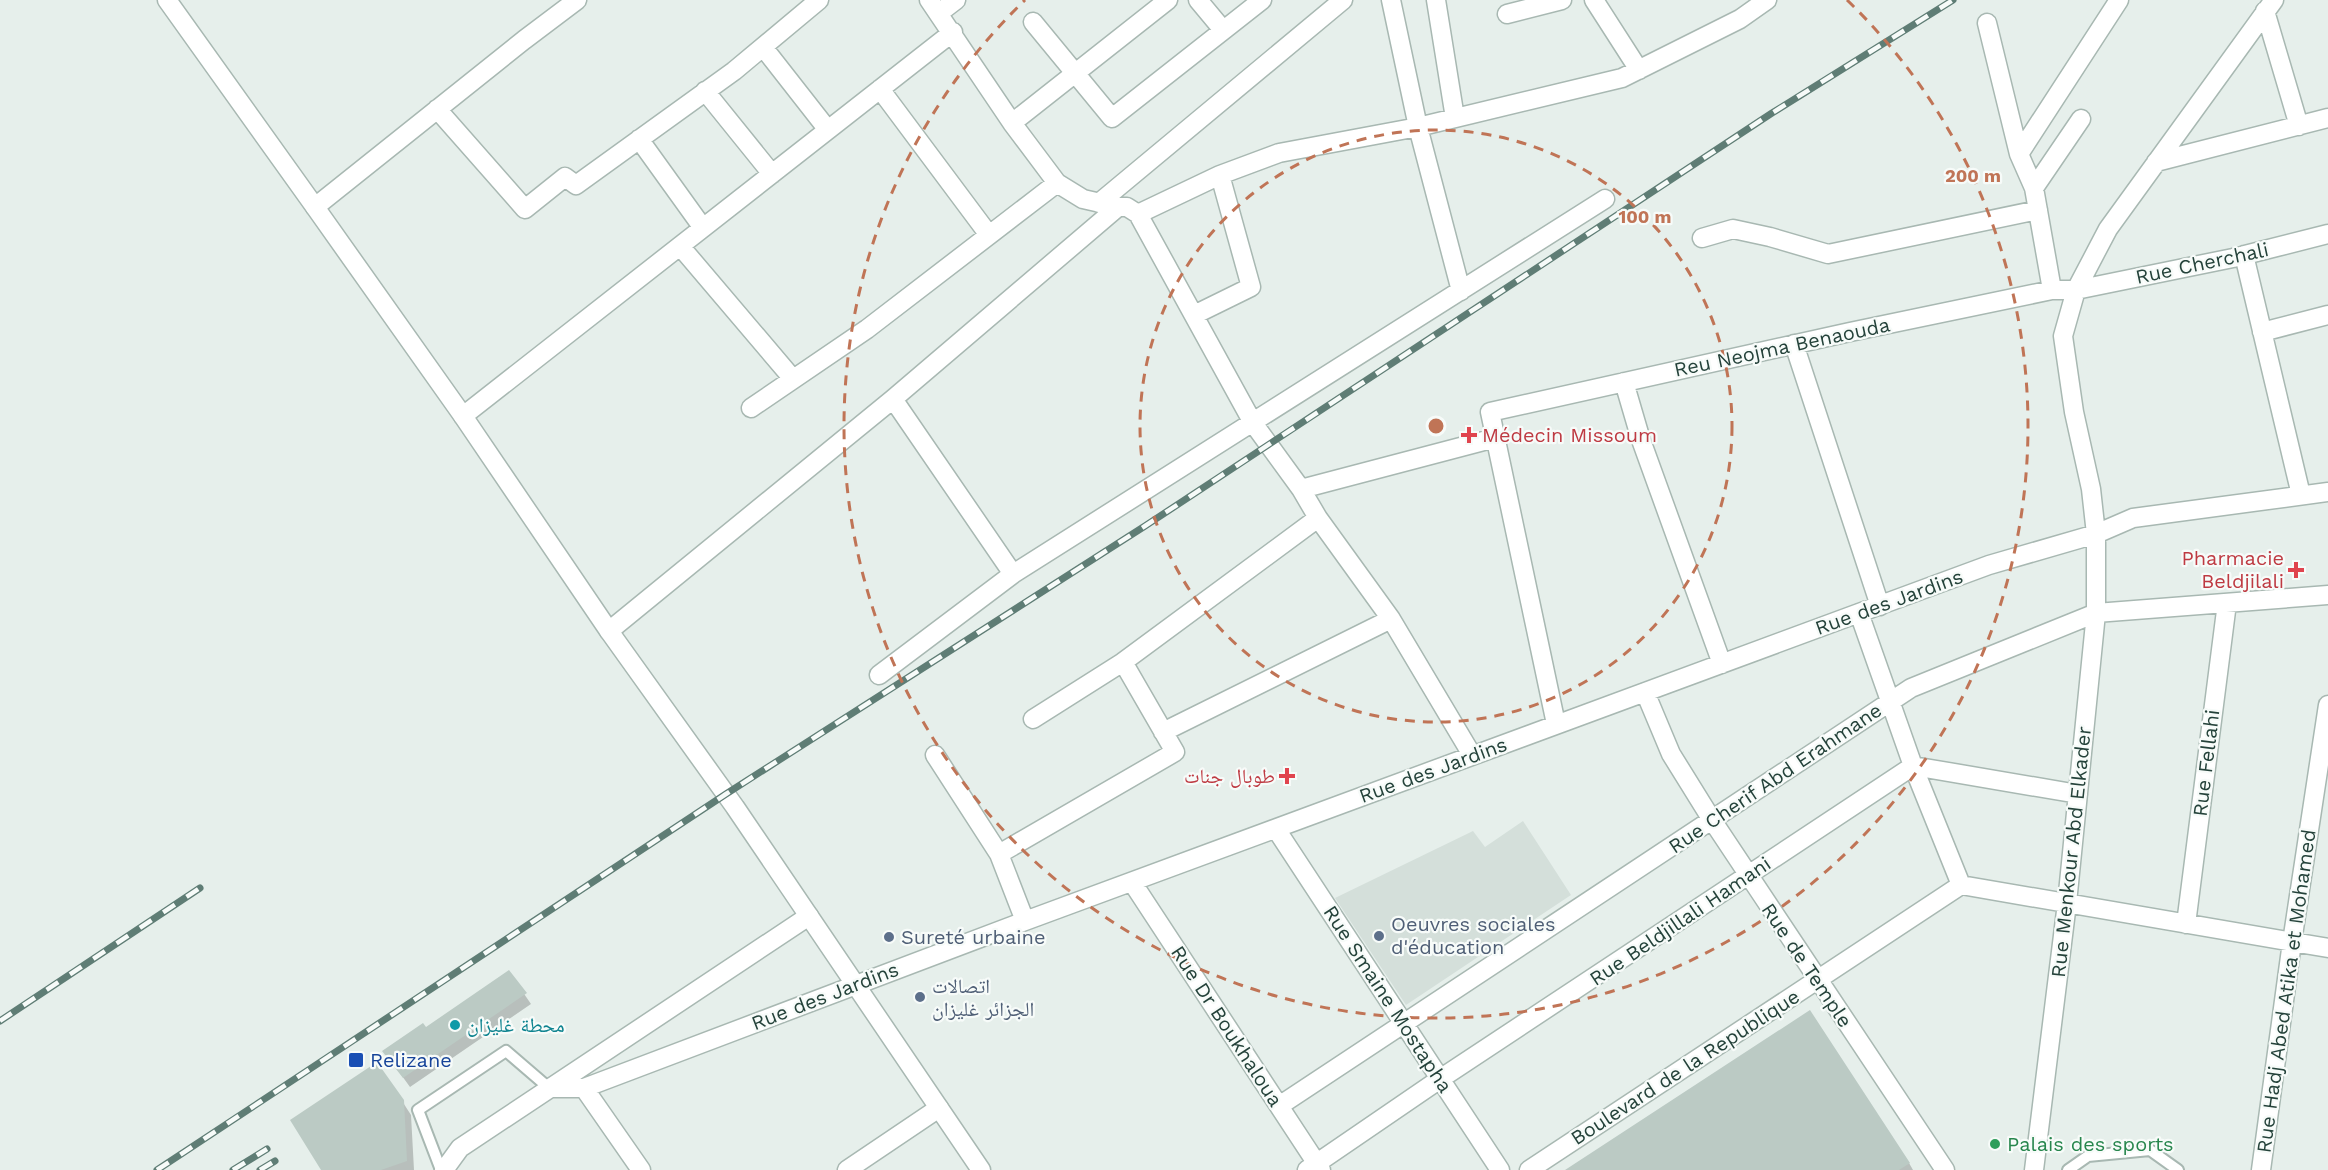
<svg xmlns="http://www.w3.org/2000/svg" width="2328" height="1170" font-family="'Work Sans','Noto Naskh Arabic',sans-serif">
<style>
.built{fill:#d4dfda}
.shadow{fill:#0003}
.building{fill:#bbcac4}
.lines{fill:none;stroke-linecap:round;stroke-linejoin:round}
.service-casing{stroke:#a8b8b2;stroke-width:14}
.minor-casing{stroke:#a8b8b2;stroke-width:21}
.tertiary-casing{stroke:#a8b8b2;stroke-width:21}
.service{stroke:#fff;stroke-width:10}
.minor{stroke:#fff;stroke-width:18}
.tertiary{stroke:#fff;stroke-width:18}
.rail-casing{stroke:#5f7d75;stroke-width:7}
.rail{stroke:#f7fbf9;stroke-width:4.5;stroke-dasharray:14;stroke-linecap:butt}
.ring{fill:none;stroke:#c07456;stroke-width:3;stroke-dasharray:10 8}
.health-dot{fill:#e0444e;stroke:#f7fbf9;stroke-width:2}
.service-dot{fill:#5c6f8a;stroke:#f7fbf9;stroke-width:2}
.culture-dot{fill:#0f9aa8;stroke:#f7fbf9;stroke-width:2}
.transit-dot{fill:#1a4fb4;stroke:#f7fbf9;stroke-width:2}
.leisure-dot{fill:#2e9e5b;stroke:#f7fbf9;stroke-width:2}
.labels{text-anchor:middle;stroke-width:4.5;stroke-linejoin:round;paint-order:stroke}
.street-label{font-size:20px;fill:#24423a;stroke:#f7fbf9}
.health-label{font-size:20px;fill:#be3a42;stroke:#f7fbf9;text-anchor:end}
.service-label{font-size:20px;fill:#4e5e75;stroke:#f7fbf9;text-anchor:start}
.culture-label{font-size:20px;fill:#0d838f;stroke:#f7fbf9;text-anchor:start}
.transit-label{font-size:20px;fill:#164399;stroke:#f7fbf9;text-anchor:start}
.leisure-label{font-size:20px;fill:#27864d;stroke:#f7fbf9;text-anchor:start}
.centre{fill:#c07456;stroke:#f7fbf9;stroke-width:3}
.ring-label{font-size:18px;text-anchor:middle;font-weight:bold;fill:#c07456;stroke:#f7fbf9;stroke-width:4.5;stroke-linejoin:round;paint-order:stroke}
</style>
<rect width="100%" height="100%" fill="#e6efeb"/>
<!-- built -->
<path class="built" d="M1523 821 1571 895 1406 1005 1335 898 1473 831 1485 847Z"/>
<!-- shadow -->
<path class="shadow" d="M509 972 531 1004 410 1087 384 1051 426 1029Z
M402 1101 411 1115 414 1170H322Z
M1909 1163 1913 1170H1568Z"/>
<!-- building -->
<path class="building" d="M509 970 527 993 403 1078 382 1051 423 1023 426 1027Z
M1810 1010 1910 1163 1899 1170H1565Z
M377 1062 404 1100 407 1161 381 1170H321L290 1120Z"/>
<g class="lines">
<!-- service casing -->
<g class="service-casing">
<path id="service" d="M441 1170 418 1110 506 1051 549 1088
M2068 1170 2088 1156 2150 1150 2178 1170"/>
</g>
<!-- minor casing -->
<g class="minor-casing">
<path id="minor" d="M929 0 1012 123 1057 183 1083 199 1118 207H1127L1138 214 1253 423 1301 489 1318 518 1391 619 1472 755
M1198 0 1223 30
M1391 0 1418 127 1461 291
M1436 0 1455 118
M1594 0 1639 70
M2265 11 2299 126
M939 13 956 0
M1507 14 1562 0
M1033 22 1112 118 1262 0
M1987 23 2019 154 2034 188 2052 290
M763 47 828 130
M880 89 989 235
M705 91 772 174
M437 109 525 209 565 177 576 185 734 71 819 0
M1012 123 1168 0
M639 139 703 228
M2019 154 2119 0
M2156 162 2328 118
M2034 188 2081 119
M1099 203 1343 0
M315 207 524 40 577 0
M1138 214 1220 175 1279 153 1418 127 1622 78 1740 19 1767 0
M1702 238 1733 229 1770 237 1828 254 2038 210
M680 246 793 379
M2244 255 2301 495
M1194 315 1251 287 1220 175
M2262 332 2328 315
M1794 344 1880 606
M1624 382 1641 440 1722 664
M893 399 1013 574
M751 408 867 329 1057 183
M463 416 953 32
M1301 489 1495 438
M1859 613 1913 766 1961 885
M609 631 893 399 1118 207
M879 675 1013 574 1605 199
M1645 692 1671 754 1712 820 1945 1170
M1033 719 1123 662
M1556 724 1490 412 1850 332 2052 290H2076L2233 258 2328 234
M1163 732 1391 619
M935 755 999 854 1025 921
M1276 829 1500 1170
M999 854 1175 752 1123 662 1318 518
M1132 882 1321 1170
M1961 885 2328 948
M2186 924 2227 603
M549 1088H584L1025 921 1989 565 2096 534 2133 518 2328 492
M584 1088 641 1170
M1279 1106 1911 688 2096 613 2328 595
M444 1170 460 1148 809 916
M847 1170 939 1108
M1307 1170 1440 1079 1913 766 2078 794
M1529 1170 1961 885
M2034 1170 2067 903 2096 613V534L2091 489 2074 412 2063 336 2076 290 2108 229 2274 0
M2261 1170 2292 942 2328 705"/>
</g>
<!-- tertiary casing -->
<g class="tertiary-casing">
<path id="tertiary" d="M167 0 315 207 463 416 609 631 735 807 981 1170"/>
</g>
<!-- service -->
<use href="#service" class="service"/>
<!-- minor -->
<use href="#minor" class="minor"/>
<!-- tertiary -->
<use href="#tertiary" class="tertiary"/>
<!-- rail casing -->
<g class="rail-casing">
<path id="rail" d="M0 1021 200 888
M157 1170 726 794 1145 526 1772 113 1953 0
M233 1170 267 1149
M260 1170 275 1161"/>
</g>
<!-- rail -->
<use href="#rail" class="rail"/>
</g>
<!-- distance rings -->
<g class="ring">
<circle cx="1436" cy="426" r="296"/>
<path d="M1847 0A592 592 0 1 1 1025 0"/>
</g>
<!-- markers -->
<g class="health-dot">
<path d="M1466 426h6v6h6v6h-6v6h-6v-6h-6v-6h6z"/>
<path d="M2293 561h6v6h6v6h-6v6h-6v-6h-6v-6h6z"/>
<path d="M1284 767h6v6h6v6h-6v6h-6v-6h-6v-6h6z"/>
</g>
<g class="service-dot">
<circle cx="1379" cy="936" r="6"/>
<circle cx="889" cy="937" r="6"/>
<circle cx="920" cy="997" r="6"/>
</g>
<circle class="culture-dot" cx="455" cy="1025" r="6"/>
<rect class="transit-dot" x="348" y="1052" width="16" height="16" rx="3"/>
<circle class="leisure-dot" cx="1995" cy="1144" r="6"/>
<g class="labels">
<!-- street labels -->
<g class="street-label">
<text transform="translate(2202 263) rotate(-12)" y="7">Rue Cherchali</text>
<text transform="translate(1782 347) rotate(-12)" y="7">Reu Neojma Benaouda</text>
<text transform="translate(1889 602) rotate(-20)" y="7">Rue des Jardins</text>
<text transform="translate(2206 763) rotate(-83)" y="7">Rue Fellahi</text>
<text transform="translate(1433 770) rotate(-20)" y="7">Rue des Jardins</text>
<text transform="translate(1775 778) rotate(-34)" y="7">Rue Cherif Abd Erahmane</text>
<text transform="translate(2071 852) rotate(-84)" y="7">Rue Menkour Abd Elkader</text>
<text transform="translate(1680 921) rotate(-34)" y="7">Rue Beldjillali Hamani</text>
<text transform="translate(1807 965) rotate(56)" y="7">Rue de Temple</text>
<text transform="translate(2286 991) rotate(-82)" y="7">Rue Hadj Abed Atika et Mohamed</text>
<text transform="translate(825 996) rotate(-21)" y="7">Rue des Jardins</text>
<text transform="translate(1388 999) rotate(57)" y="7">Rue Smaine Mostapha</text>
<text transform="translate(1227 1026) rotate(57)" y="7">Rue Dr Boukhaloua</text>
<text transform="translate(1685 1067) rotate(-33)" y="7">Boulevard de la Republique</text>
</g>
<!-- health labels -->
<g class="health-label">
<text x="1482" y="442" text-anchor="start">Médecin Missoum</text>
<text x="2284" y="565">Pharmacie<tspan x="2284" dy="23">Beldjilali</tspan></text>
<text x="1275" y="783">طوبال جنات</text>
</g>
<!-- service labels -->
<g class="service-label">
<text x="1391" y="931">Oeuvres sociales<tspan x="1391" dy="23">d'éducation</tspan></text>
<text x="901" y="944">Sureté urbaine</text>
<text x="932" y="993">اتصالات<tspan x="932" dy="23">الجزائر غليزان</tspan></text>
</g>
<!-- culture labels -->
<g class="culture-label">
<text x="467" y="1032">محطة غليزان</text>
</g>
<!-- transit labels -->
<g class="transit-label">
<text x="370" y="1067">Relizane</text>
</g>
<!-- leisure labels -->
<g class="leisure-label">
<text x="2007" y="1151">Palais des sports</text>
</g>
</g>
<circle cx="1436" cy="426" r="9" class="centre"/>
<g class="ring-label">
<text x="1973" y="182">200 m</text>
<text x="1645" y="223">100 m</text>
</g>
</svg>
